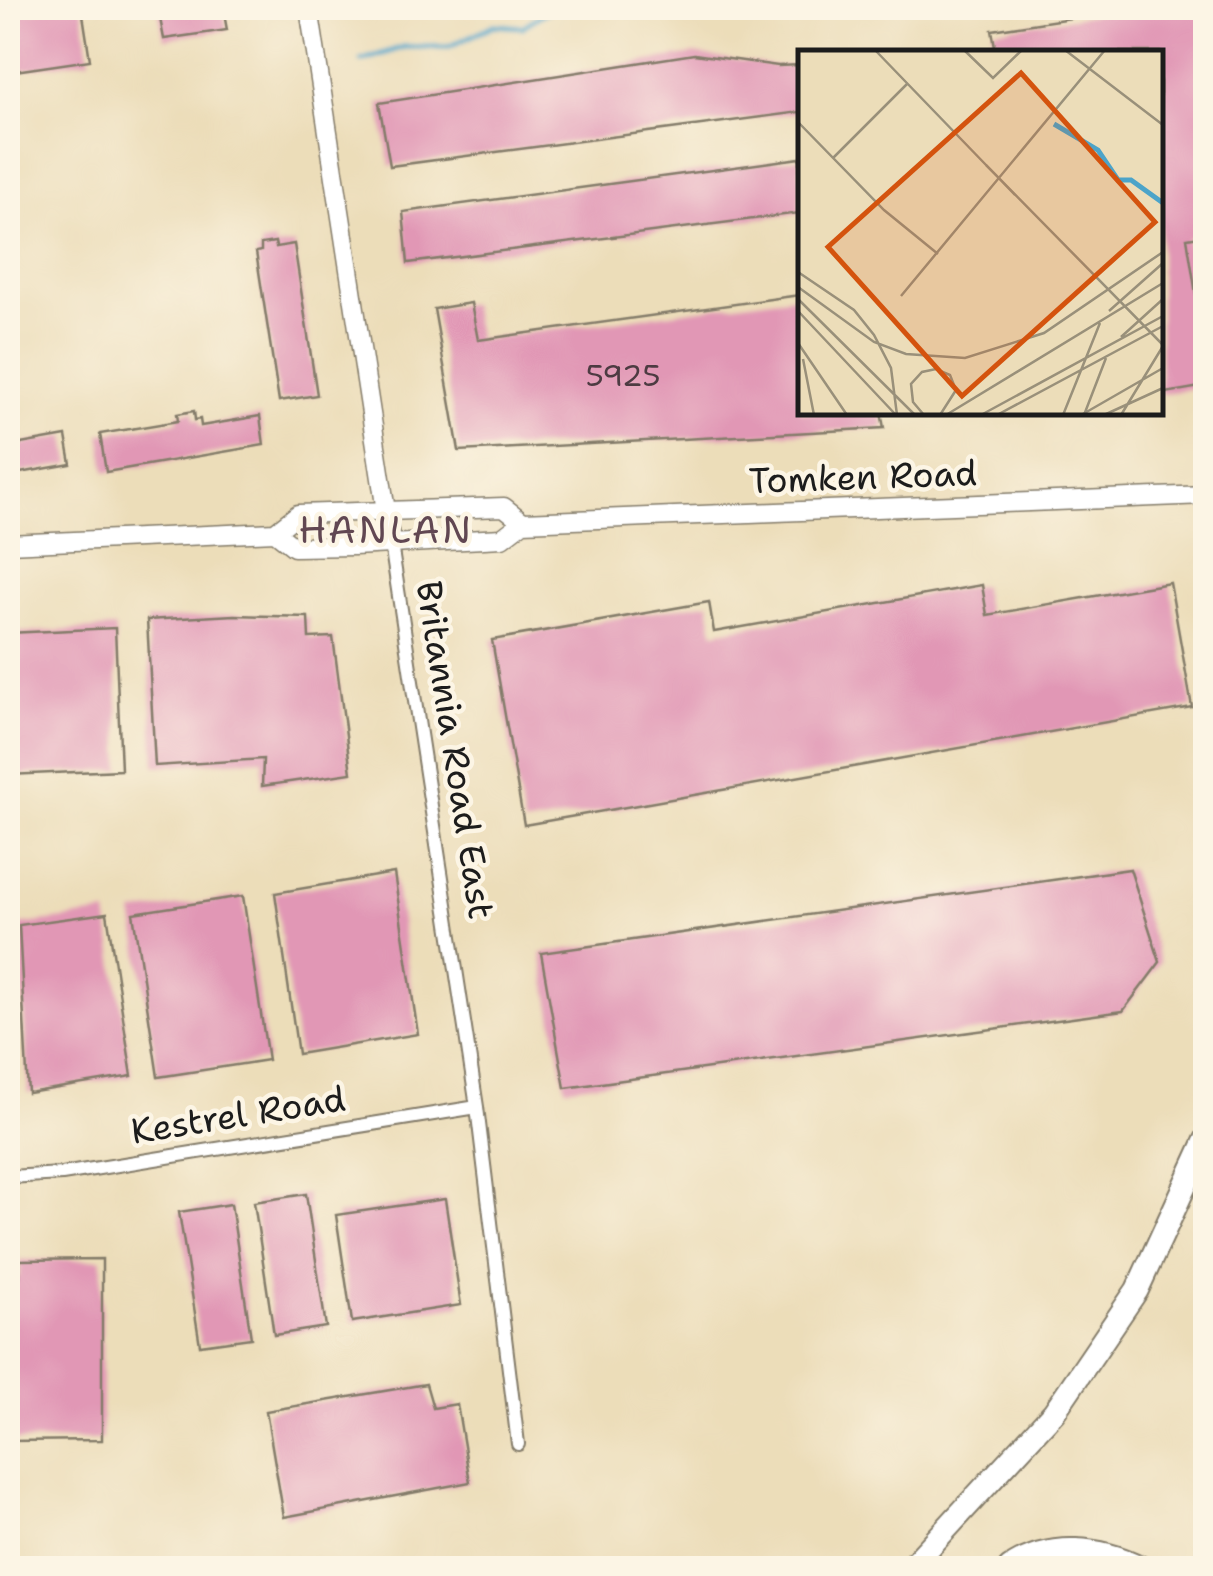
<svg xmlns="http://www.w3.org/2000/svg" width="1213" height="1576" font-family="'Shantell Sans',sans-serif">
<style>
.lines{fill:none;stroke-linecap:round;stroke-linejoin:round}
.stream{stroke:#4ca4c9;stroke-width:5}
.building{fill:#e197b5}
.street-casing{stroke:#847c6a;stroke-width:16}
.secondary-casing{stroke:#847c6a;stroke-width:21}
.highway-casing{stroke:#847c6a;stroke-width:26}
.street{stroke:#fff;stroke-width:12}
.secondary{stroke:#fff;stroke-width:18}
.highway{stroke:#fff;stroke-width:22}
.labels{text-anchor:middle;stroke-width:9;stroke-linejoin:round;paint-order:stroke}
.number-label{font-size:30px;fill:#4d3b42}
.street-label{font-size:35px;fill:#1c1c1c;stroke:#fcf5e5}
.neighbourhood-label{font-size:38px;letter-spacing:2.5px;fill:#614752;stroke:#fcf5e5}
.inset-river{fill:none;stroke:#4ca4c9;stroke-width:5}
.inset-road{fill:none;stroke:#99907a;stroke-width:2.5}
.view{fill:#d4530e;fill-opacity:0.15;stroke:#d4530e;stroke-width:5}
.inset-edge{fill:none;stroke:#1c1c1c;stroke-width:5}
</style>
<rect width="100%" height="100%" fill="#fcf5e5"/>
<filter id="ink" filterUnits="userSpaceOnUse"><feTurbulence type="fractalNoise" baseFrequency=".01" numOctaves="2"/><feDisplacementMap in="SourceGraphic" scale="20" xChannelSelector="R" yChannelSelector="G"/><feConvolveMatrix kernelMatrix="1 2 1 2 8 2 1 2 1" color-interpolation-filters="sRGB"/></filter>
<filter id="wash" filterUnits="userSpaceOnUse"><feTurbulence type="fractalNoise" baseFrequency=".0048" numOctaves="4" result="noise"/><feDisplacementMap in="SourceGraphic" scale="40" xChannelSelector="R" yChannelSelector="G"/><feGaussianBlur stdDeviation="2.25" result="paint"/><feColorMatrix in="noise" values="0 0 0 0 0 0 0 0 0 0 0 0 0 0 0 0 0 1.4 0 .05"/><feComposite in="paint" operator="in"/></filter>
<g filter="url(#wash)">
<rect width="100%" height="100%" fill="#ecddb9"/>
<g class="lines">
<!-- stream -->
<path class="stream" d="M361 61 404 47H448L494 25 522 27 552 8"/>
</g>
<g id="blocks">
<!-- building -->
<path class="building" d="M57 8H82L90 60 8 72V15Z
M158 8H223L227 30 164 39Z
M1137 8H1206V235L1187 238 1206 356V386L1160 394V52H996L992 30Z
M694 54 778 66 800 65V112L390 166 379 103Z
M800 158V213L408 263 403 212Z
M275 242 276 247 294 244 317 395 279 401 256 252 261 251V244Z
M800 295V412H881L884 428 459 451 434 309 471 303 478 340Z
M194 411 195 420 200 419 201 426 260 416 264 445 106 472 100 434 178 421 177 414Z
M66 436 71 464 20 473 15 445Z
M1170 583 1192 707 524 825 492 640 709 602 714 632 982 585 987 615Z
M234 615 308 617 309 638 333 637 351 773 262 786 263 759 155 766 147 620Z
M115 628 121 770 8 775V633Z
M1130 869 1160 962 1123 1011 565 1088 541 953Z
M394 873 418 1034 298 1054 275 893Z
M243 896 268 1060 158 1077 133 913Z
M107 913 132 1076 28 1093 19 925Z
M306 1194 326 1327 274 1335 254 1202Z
M445 1199 461 1305 352 1322 336 1215Z
M231 1204 251 1338 200 1345 179 1212Z
M102 1259V1440L8 1441V1277L20 1276V1260Z
M426 1384 433 1408 457 1404 470 1482 284 1517 266 1411Z"/>
</g>
</g>
<g filter="url(#ink)">
<use href="#blocks" fill-opacity="0" stroke="#847c6a" stroke-width="2.5"/>
<g class="lines">
<!-- street casing -->
<g class="street-casing">
<path id="street" d="M391 544 477 1107 518 1444
M8 1177 62 1174 477 1107"/>
</g>
<!-- secondary casing -->
<g class="secondary-casing">
<path id="secondary" d="M309 8 391 544
M275 532 294 547 354 546 502 538 523 522 1206 495
M8 544 275 532 298 514 504 507 523 522"/>
</g>
<!-- highway casing -->
<g class="highway-casing">
<path id="highway" d="M910 1568 1054 1412 1137 1290 1206 1140
M1010 1568C1050 1541 1101 1547 1142 1568"/>
</g>
<!-- street -->
<use href="#street" class="street"/>
<!-- secondary -->
<use href="#secondary" class="secondary"/>
<!-- highway -->
<use href="#highway" class="highway"/>
</g>
</g>
<g class="labels">
<!-- number labels -->
<g class="number-label">
<text x="623" y="386">5925</text>
</g>
<!-- street labels -->
<g class="street-label">
<text transform="translate(863 477) rotate(-2)" y="12">Tomken Road</text>
<text transform="translate(455 750) rotate(81)" y="12">Britannia Road East</text>
<text transform="translate(238 1115) rotate(-9)" y="12">Kestrel Road</text>
</g>
<!-- neighbourhood labels -->
<g class="neighbourhood-label">
<text x="386" y="543">HANLAN</text>
</g>
</g>
<!-- overview -->
<g transform="translate(798 50)">
<rect width="365" height="365" fill="#ecddb9"/>
<path class="inset-river" d="M256 74 300 100 320 130H333L365 153"/>
<path class="inset-road" d="M77 0 217 145M166 0 195 28 224 0M267 0 365 75M0 72 86 160 140 204M35 108 109 34M188 115 365 295M0 222 56 260 76 285 93 318 99 365M0 237 76 292 108 304 167 308 246 283 365 202M103 246 307 0M0 249 117 365M0 261 98 365M311 261 365 213M323 287 365 249M0 293 49 365M5 309 16 365M285 364 365 318M126 365 115 352 113 334 124 322 138 319 152 325 158 340 142 365M148 365 365 233M183 365 365 266M199 365 365 276M265 365 302 273M286 365 308 308M306 365 365 338M323 365 365 296"/>
<path class="view" d="M223 23 357 172 164 346 30 197Z"/>
<rect width="365" height="365" class="inset-edge"/>
</g>
<!-- margin -->
<rect width="1213" height="1576" fill="none" stroke="#fcf5e5" stroke-width="40"/>
</svg>
